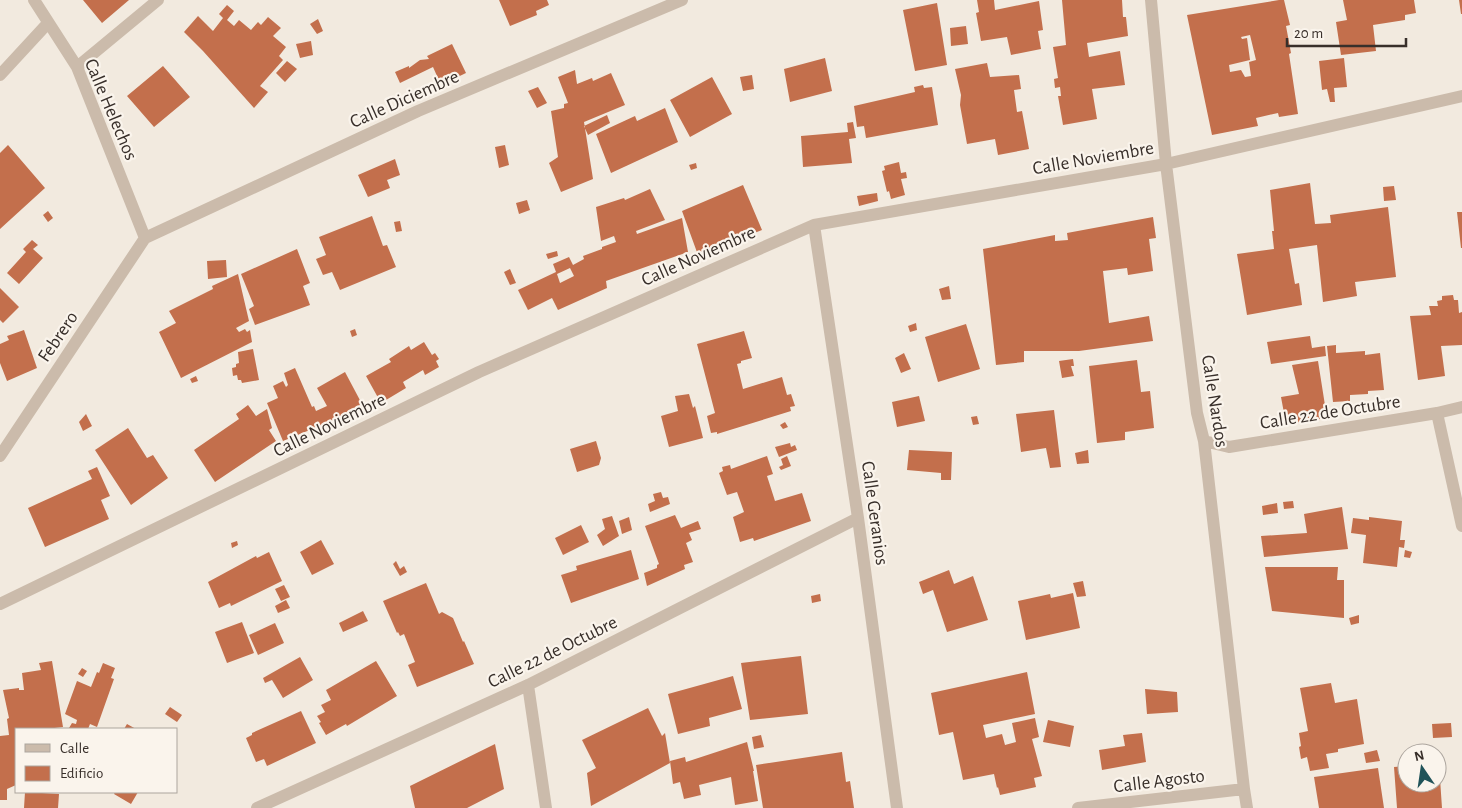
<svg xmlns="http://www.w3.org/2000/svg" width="1462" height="808" font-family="'Alegreya Sans',sans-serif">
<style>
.building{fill:#c36f4c;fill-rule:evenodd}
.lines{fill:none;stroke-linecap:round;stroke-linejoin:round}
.street{stroke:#cbbbab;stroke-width:12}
.labels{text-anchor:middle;stroke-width:4.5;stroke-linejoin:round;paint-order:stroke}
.street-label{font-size:19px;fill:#382f2a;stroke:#faf4ec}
</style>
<rect width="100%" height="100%" fill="#f2eadf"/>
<!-- building -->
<path class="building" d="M83 0H129L102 23Z
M499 0H547L549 5 536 11 537 15 510 26Z
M977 0H994L995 10 1039 1 1043 30 1038 31 1041 49 1011 55 1007 37 981 41 976 13 979 12Z
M1062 0H1122L1123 17H1126L1128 36 1087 43 1089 57 1120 51 1125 85 1092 89 1097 119 1063 125 1058 96H1061L1060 87 1055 88 1054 79 1058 78 1053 47 1066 45Z
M1279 0H1284L1290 25 1286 26 1291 53 1289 54 1298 114 1279 117 1278 113 1256 118 1258 126 1212 135 1187 15ZM1250 35 1256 60 1249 62 1251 76 1245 77 1241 70 1230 72 1229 65 1250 60 1247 38 1242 39 1241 37Z
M1343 0H1414L1416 13 1405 15V20L1373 25 1376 51 1341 55 1336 22 1347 20Z
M1459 0H1462V14H1461Z
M937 3 947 65 915 71 903 10Z
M227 5 234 11 227 20 234 26 239 20 251 30 258 22 261 25 268 17 281 28 273 36 286 47 279 56 283 60 260 86 268 92 254 108 203 51 184 32 198 16 213 31 223 18 219 14Z
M318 19 323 31 317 34 310 24Z
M966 26 968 44 951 46 950 28Z
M311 41 313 55 300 58 296 44Z
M452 44 466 73 441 85 433 67 400 83 395 72 409 66V68L420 60 429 59 427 56Z
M825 58 832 91 790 102 784 69Z
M1344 58 1347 87 1334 88 1335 102H1330L1327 89 1322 90 1319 61Z
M287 61 297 69 285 82 276 73Z
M987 63 990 77 1019 75 1021 89 1014 90 1017 112 1022 111 1029 149 998 155 995 139 967 144 960 105 961 95 955 69Z
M163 66 190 97 154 127 127 96Z
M575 70 577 84 592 78 593 81 611 73 625 105 584 122 593 179 561 192 549 163 558 157 551 111 564 108V104L568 103 558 77Z
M752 75 754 89 743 91 740 77Z
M712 77 732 114 690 137 670 100Z
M923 85 924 88 932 87 938 125 866 138 864 126 857 127 854 106 915 92 914 87Z
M538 87 547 103 537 108 528 91Z
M665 108 678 142 611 173 596 134 635 116 637 121Z
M607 115 610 123 588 135 584 126Z
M853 122 856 138 849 139 852 163 803 167 801 136 848 132 847 123Z
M8 145 45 188 0 229V153Z
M505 145 509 165 499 168 495 147Z
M395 159 400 175 387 180 390 188 368 197 358 175Z
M899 162 901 173 906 172 907 178 901 179 905 195 891 199 889 191 887 192 882 171 885 170 884 166Z
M696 163 697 168 691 170 689 165Z
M1310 183 1315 224 1331 223 1330 215 1388 207 1396 277 1355 282 1357 296 1323 302 1317 245 1289 249 1295 284 1299 283 1302 305 1247 315 1237 254 1274 249 1272 231H1274L1270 190Z
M743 185 762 230 698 255 682 211Z
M1394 186 1396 200 1384 201 1383 187Z
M650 189 665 220 636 231 637 234 682 218 688 252 606 281 607 288 558 310 552 298 528 310 518 290 556 272 553 264 569 257 573 265 584 259 583 256 602 249V247L616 242 614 236 601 241 596 207 624 198 625 200ZM570 268 574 276 560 283 557 274Z
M877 193 878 201 859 206 857 196Z
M527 200 530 210 519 214 516 203Z
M48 211 53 218 48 222 43 215Z
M1457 212H1462V248H1461Z
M372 216 383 246 387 245 396 267 340 290 332 272 323 275 316 259 326 255 319 237Z
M1153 217 1156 238 1149 239 1153 271 1128 275 1127 268 1103 271 1109 323 1149 316 1153 341 1079 351H1024V362L996 365 983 249 1055 235V241L1068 240 1067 233Z
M400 221 402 231 396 232 394 222Z
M32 240 38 245 33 249 43 258 19 284 7 273 26 252 23 249Z
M297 249 310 283 303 286 310 305 255 325 249 309 254 306 241 274Z
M557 251 558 256 548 259 546 254Z
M226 260 227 277 208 279 207 261Z
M510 269 516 283 510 285 504 272Z
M238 274 249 321 236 328 239 332 245 329 247 332 250 330 252 342 181 378 159 332 176 323 169 311 213 289 212 286Z
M949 286 951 299 942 300 939 289Z
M0 288 19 307 3 323 0 320Z
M1453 295 1454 300H1458L1459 313 1462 312V345L1441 346 1445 376 1418 380 1410 316 1431 315 1429 306H1438L1437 301 1442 300V296Z
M916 323 917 330 910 332 908 326Z
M966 324 980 369 938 382 925 337Z
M355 329 357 335 352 337 350 331Z
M24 330 37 368 7 381 0 363V344L9 340 7 336Z
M744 331 752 358 741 361V363L737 364 743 389 782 377 787 395 791 394 795 406 790 407 791 411 717 434V432L711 433 707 416 715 413 697 344Z
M1310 336 1312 348 1325 346 1326 356 1271 364 1267 342Z
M52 341 58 346 51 353 45 347Z
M424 342 432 355 435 353 439 359 436 361 439 367 425 375 423 370 403 382 406 388 381 403 366 376 391 362 389 359 409 346 411 350Z
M1336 345V353L1365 351V355L1380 353 1384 390 1368 391V394L1350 395V401L1333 402 1327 346Z
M253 349 259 380 242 383 241 380H238L237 375 233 376 232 368 236 367V364L239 363 238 352Z
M904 353 911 369 901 373 895 358Z
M1073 359 1074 366H1071L1074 376 1062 378 1059 361Z
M1137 360 1141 392 1150 391 1154 428 1125 432V440L1097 443 1089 366Z
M1318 361 1327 418 1286 424 1281 397 1299 394 1292 365Z
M295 368 312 407 314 406 316 411 327 406 317 388 345 372 362 404 334 420 283 441 267 403 278 398 273 386 283 381 286 387 288 385 284 373Z
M196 376 198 381 192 383 190 379Z
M689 394 693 408 695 406 703 438 669 447 661 416 678 411 675 396Z
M919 396 925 421 897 427 892 402Z
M248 405 256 416 267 409 272 428 269 430 276 441 215 482 194 450 239 419 236 414Z
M1054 410 1061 467 1050 468 1046 448 1021 452 1016 414Z
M86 414 92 426 83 431 79 422Z
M977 416 979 424 973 425 971 417Z
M785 422 788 427 783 429 780 425Z
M128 428 147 458 153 455 168 478 131 505 95 450Z
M596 441 601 458 599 465 577 472 570 449Z
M790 443 791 447 795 445 797 450 779 457 775 447Z
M909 450 952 452 951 480H941V473L907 470Z
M1088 450 1089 463 1077 464 1075 453Z
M767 456 773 474 767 476 775 501 802 493 811 521 754 541 753 538 740 542 733 517 744 512 737 492 727 495 719 473 723 471 722 467 730 465 731 469Z
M787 456 791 466 781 470 779 467 783 465 781 459Z
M97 467 110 496 101 500 109 519 45 547 28 508 92 479 88 471Z
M661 492 663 498 668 497 670 504 650 512 648 504 655 501 653 494Z
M1293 501 1294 508 1284 509 1283 502Z
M1277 503 1278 513 1263 515 1262 506Z
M1342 507 1348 549 1264 557 1261 536 1307 533 1304 514Z
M675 515 681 528 698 521 701 529 689 533 692 540 686 543 693 562 684 565 685 569 647 586 644 573 657 568V565L659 564 645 526Z
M612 516 619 536 603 546 597 535 605 529 602 519Z
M629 517 632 530 622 534 619 521Z
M1369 517 1402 521 1400 540H1405L1404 548 1399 547 1397 567 1363 563 1366 535 1351 533 1353 518 1369 520Z
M581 525 589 542 563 555 555 538Z
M321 540 334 564 312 575 300 552Z
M237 541 238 545 232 548 231 543Z
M631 550 639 579 571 603 561 575 577 570 576 566Z
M1405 550 1412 552 1410 558 1404 557Z
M269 552 282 581 231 606 230 603 219 608 208 582 256 556 257 558Z
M396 561 400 569 404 566 407 572 400 576 393 564Z
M1265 567H1338L1337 580H1344V618L1272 611Z
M949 570 954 584 973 576 988 620 947 632 933 590 923 594 919 582Z
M1083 581 1086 596 1077 597 1073 583Z
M426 583 439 614 442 612 453 618 463 642 464 641 474 664 417 687 408 665 415 662 404 634 400 636 398 632 397 633 383 601Z
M284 585 290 597 281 601 275 589Z
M1073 593 1080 628 1026 640 1018 601 1050 594 1051 598Z
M820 594 821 601 812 603 811 596Z
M286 600 290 608 278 613 275 606Z
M363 611 368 621 343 632 339 623Z
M1359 615V623L1351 625 1349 618Z
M242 622 254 653 227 663 215 632Z
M275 623 284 643 258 655 249 635Z
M801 656 808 714 750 720 741 663Z
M300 657 313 680 283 698 272 680 265 683 263 678Z
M52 661 63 727 46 729H16V785L7 789V800H0V736L9 735 7 719 9 718 3 690 19 688V690H24L22 673 41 670 39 663Z
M376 661 397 696 347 726 346 724 326 735 319 723 321 722 317 716 325 712 321 705 331 700 326 690Z
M103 663 115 668 111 678 114 679 97 727 90 724 88 729H74L69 728 72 723 76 724 77 720 65 714 77 681 91 687 97 672 99 673Z
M82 668 87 671 83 677 78 674Z
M1027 672 1035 714 983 725 986 738 1002 734 1005 745 1016 742 1012 723 1035 718 1039 737 1032 739 1042 776 1034 778 1036 787 1000 795 998 787 997 788 994 774 963 780 953 732 939 735 931 693Z
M733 676 742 709 709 718 710 726 678 734 668 694Z
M1331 683 1335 703 1357 699 1364 744 1338 749V752L1326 754 1329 768 1310 771 1307 757 1301 759 1299 747 1301 746 1299 733 1308 731 1300 688Z
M1145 689 1177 692 1178 712 1147 714Z
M170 707 182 715 177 722 165 714Z
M648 708 662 736 665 733 670 763 591 806 587 773 596 768 582 740Z
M301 711 316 743 267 766 264 759 256 762 246 738 252 735V733Z
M1048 720 1074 726 1070 747 1043 742Z
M1451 723 1452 737 1433 738 1432 724Z
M127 724 136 729H124Z
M1142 733 1146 762 1102 770 1099 750 1125 746 1123 735Z
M761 735 764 747 754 749 752 737Z
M747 742 754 771H753L758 801 735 805 731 777 699 785 701 795 684 799 680 782 673 784 670 761 685 757 686 762Z
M495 744 504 789 467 808H415L410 786Z
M1377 750 1380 761 1366 763 1364 753Z
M842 752 846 782 850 781 854 808H763L756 765Z
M1437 764H1439L1442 808H1397L1394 767 1407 766V783H1437Z
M1378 768 1384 808H1319L1314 777Z
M25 792 59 794 58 808H24Z
M115 792H138L131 804 114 794Z"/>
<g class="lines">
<!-- street -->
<path class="street" d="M34 0 77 67 145 238
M1151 0 1166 164 1197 413 1204 441 1244 789 1247 808
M77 67 158 0
M0 75 48 23
M814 225 858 518 897 808
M145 238 418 111 682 0
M1437 413 1462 526
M1204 441 1229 447 1437 413 1462 407
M0 456 145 238
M0 604 479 372 814 225 1166 164 1462 96
M528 685 546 808
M257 808 528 685 858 518
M1078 808 1244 789"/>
</g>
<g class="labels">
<!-- street labels -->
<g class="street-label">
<text transform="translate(404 98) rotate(-24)" y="7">Calle Diciembre</text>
<text transform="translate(112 109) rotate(67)" y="7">Calle Helechos</text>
<text transform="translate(1093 157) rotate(-10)" y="7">Calle Noviembre</text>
<text transform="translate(698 255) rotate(-24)" y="7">Calle Noviembre</text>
<text transform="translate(57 336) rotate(-56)" y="7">Febrero</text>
<text transform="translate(1216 401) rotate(81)" y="7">Calle Nardos</text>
<text transform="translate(1330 411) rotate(-9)" y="7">Calle 22 de Octubre</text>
<text transform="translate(329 424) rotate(-26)" y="7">Calle Noviembre</text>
<text transform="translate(876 513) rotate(82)" y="7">Calle Geranios</text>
<text transform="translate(552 651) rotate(-26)" y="7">Calle 22 de Octubre</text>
<text transform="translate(1159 780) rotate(-7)" y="7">Calle Agosto</text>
</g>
</g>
<!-- legend -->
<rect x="15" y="728" width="162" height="65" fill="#faf4ec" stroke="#aca59e"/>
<rect x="25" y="744" width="25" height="8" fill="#cbbbab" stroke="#aca59e"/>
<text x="60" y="753" font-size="15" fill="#382f2a">Calle</text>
<rect x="25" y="766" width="25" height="15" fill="#c36f4c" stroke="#aca59e"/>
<text x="60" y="778" font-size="15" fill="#382f2a">Edificio</text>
<!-- north arrow -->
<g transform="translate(1422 768) rotate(347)"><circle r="24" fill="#faf4ec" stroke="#aca59e"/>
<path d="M0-4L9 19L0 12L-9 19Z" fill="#205359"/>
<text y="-8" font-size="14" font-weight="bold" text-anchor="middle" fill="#382f2a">N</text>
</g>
<!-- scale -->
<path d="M1287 38v8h119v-8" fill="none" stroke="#382f2a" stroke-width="2.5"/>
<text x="1294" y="38" font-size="15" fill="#382f2a" stroke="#faf4ec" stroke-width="4" paint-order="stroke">20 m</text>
</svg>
